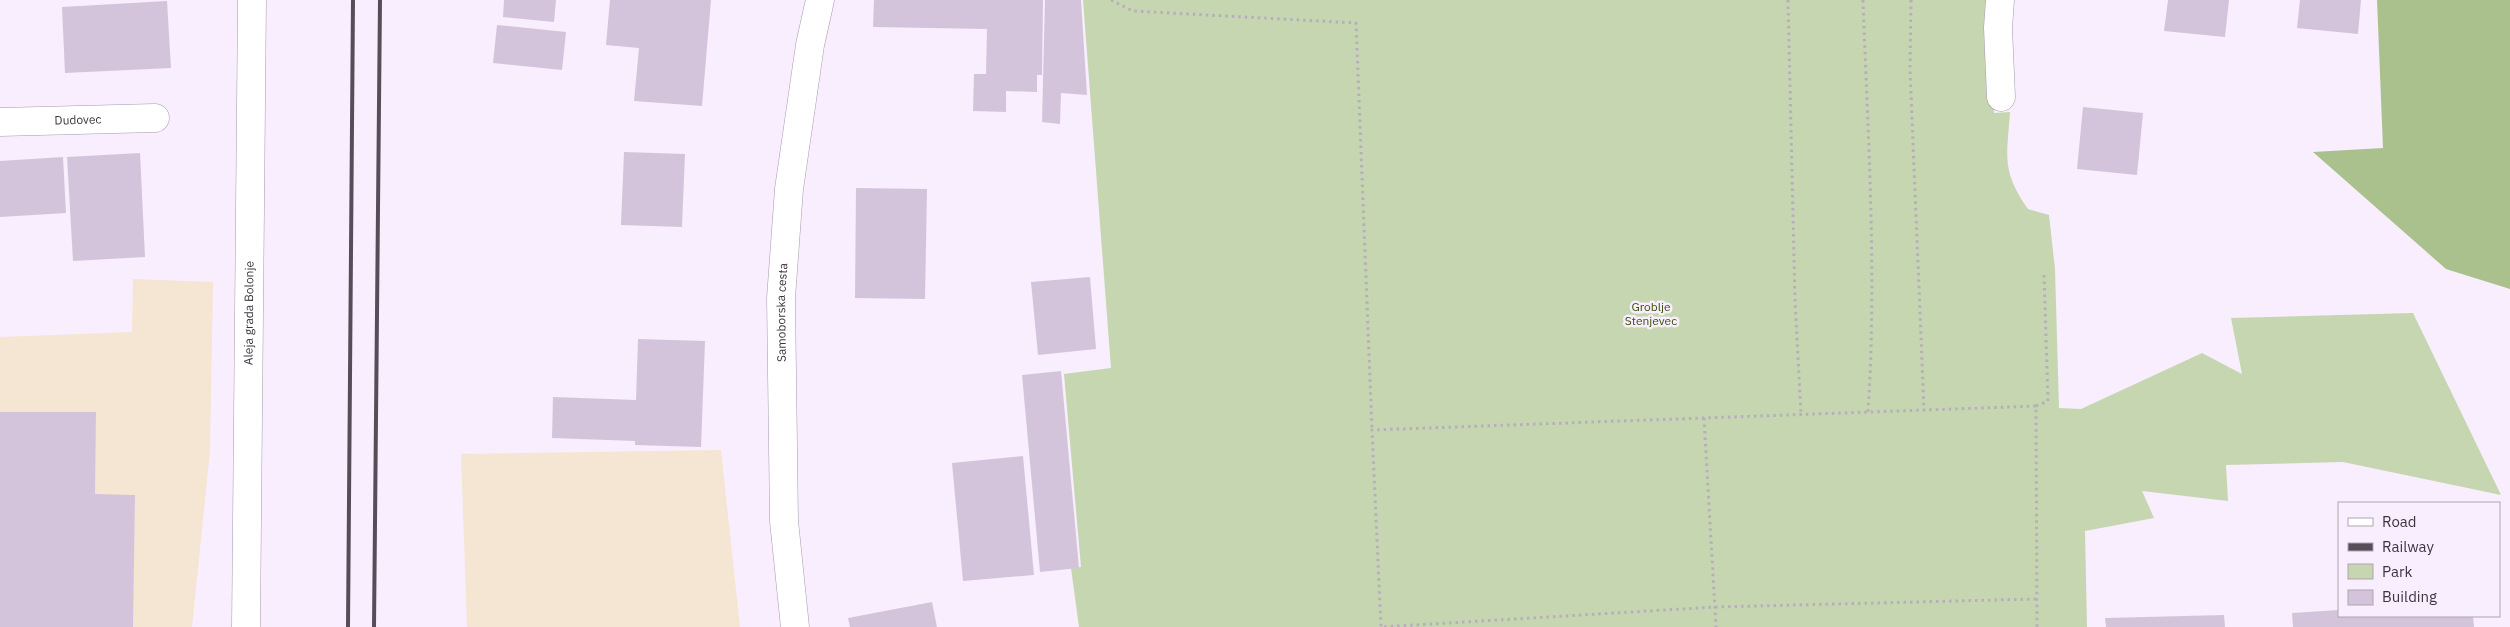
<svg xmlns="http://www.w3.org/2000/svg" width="2510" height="627" font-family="'IBM Plex Sans',sans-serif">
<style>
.commercial{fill:#f4e6d3}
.green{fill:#c6d6b1}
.forest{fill:#aac18e}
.building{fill:#d4c4db}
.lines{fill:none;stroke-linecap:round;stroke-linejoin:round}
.street-casing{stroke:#a898af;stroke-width:29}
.secondary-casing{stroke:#a898af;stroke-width:29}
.path{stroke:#b7aebc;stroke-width:3;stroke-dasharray:2.5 4;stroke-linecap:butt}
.street{stroke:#fff;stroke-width:28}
.secondary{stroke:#fff;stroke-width:28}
.rail{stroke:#554d58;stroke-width:4}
.labels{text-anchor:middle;stroke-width:5;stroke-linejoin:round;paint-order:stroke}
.street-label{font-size:12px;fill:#3c353f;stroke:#f8eefd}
.park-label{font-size:12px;fill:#375000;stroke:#f8eefd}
</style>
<rect width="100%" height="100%" fill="#f8eefd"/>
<!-- commercial -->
<path class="commercial" d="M133 279 213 282 210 451 192 627H0V337L132 332Z
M721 450 740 627H467L461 454Z"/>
<!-- green -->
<path class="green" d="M1083 0H1992L1990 42 1994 113 2010 112C2007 157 2001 170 2028 209L2049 215 2055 269 2059 408 2081 409 2202 353 2242 374 2231 318 2413 313 2501 495 2343 462 2226 465 2228 501 2142 491 2154 518 2085 531 2087 627H1079L1071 568 1081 567 1064 374 1111 368Z"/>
<!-- forest -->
<path class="forest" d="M2377 0H2510V289L2446 269 2313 152 2383 148Z"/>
<!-- building -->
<path class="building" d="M504 0H556L554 22 503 17Z
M610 0H711L702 106 634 101 639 48 606 45Z
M874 0H1043L1042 75H1037V92L1006 91V112L973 111 974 74H986L987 29 873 27Z
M1045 0H1081L1087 95 1061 93 1060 124 1042 122Z
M2168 0H2229L2225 37 2164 31Z
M2300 0H2361L2358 34 2297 28Z
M167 1 171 68 65 73 62 7Z
M497 25 566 32 562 70 493 63Z
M2083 107 2143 113 2137 175 2077 169Z
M624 152 685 154 682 227 621 225Z
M140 153 145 257 73 261 67 157Z
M63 157 66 213 0 217V161Z
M856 188 927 189 925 299 855 298Z
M1090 277 1096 349 1038 355 1031 282Z
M638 339 705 341 701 447 635 445V441L552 438 553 397 636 400Z
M1061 371 1079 568 1040 572 1022 375Z
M0 412H96L95 494 135 495 133 627H0Z
M1023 456 1034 575 963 581 952 463Z
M932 602 937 627H850L848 618Z
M2339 610V616H2473L2474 627H2293L2292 613Z
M2224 615 2225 627H2106L2105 618Z"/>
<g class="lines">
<!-- street casing -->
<g class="street-casing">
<g id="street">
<path d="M2000 0 1998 28 2001 97"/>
<path id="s1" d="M0 122 155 118"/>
</g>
</g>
<!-- secondary casing -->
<g class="secondary-casing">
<g id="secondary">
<path id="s2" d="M246 627 252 0"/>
<path id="s3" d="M795 627 784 521 781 298 789 189 810 45 820 0"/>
</g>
</g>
<!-- path -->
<path class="path" d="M1111 0 1133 11 1356 23 1372 430
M1788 0 1795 300 1801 414
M1863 0C1868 137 1877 275 1868 412
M1911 0 1910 69 1924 410
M2036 406 2048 401 2044 274
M1704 418 1716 627
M2036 599 1715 607 1381 627 1372 430 2036 406 2037 627"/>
<!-- street -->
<use href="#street" class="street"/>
<!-- secondary -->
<use href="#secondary" class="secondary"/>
<!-- rail -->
<path class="rail" d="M348 627 353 0
M374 627 380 0"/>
</g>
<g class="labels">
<!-- street labels -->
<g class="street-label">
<text dy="4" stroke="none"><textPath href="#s1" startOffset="78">Dudovec</textPath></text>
<text dy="4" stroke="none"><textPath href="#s3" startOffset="315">Samoborska cesta</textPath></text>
<text dy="4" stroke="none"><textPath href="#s2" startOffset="314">Aleja grada Bolonje</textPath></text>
</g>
<!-- park labels -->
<g class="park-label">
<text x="1651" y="311">Groblje<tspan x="1651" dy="14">Stenjevec</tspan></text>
</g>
</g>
<!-- legend -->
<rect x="2338" y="502" width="162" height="115" fill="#f8eefd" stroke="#ada4b1"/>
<rect x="2348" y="518" width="25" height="8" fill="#ffffff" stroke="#ada4b1"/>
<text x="2382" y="527" font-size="15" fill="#3c353f">Road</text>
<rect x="2348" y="543" width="25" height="8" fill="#554d58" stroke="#ada4b1"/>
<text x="2382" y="552" font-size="15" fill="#3c353f">Railway</text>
<rect x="2348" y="564" width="25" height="15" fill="#c6d6b1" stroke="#ada4b1"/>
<text x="2382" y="577" font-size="15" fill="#3c353f">Park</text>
<rect x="2348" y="590" width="25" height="15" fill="#d4c4db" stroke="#ada4b1"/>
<text x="2382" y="602" font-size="15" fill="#3c353f">Building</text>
</svg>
